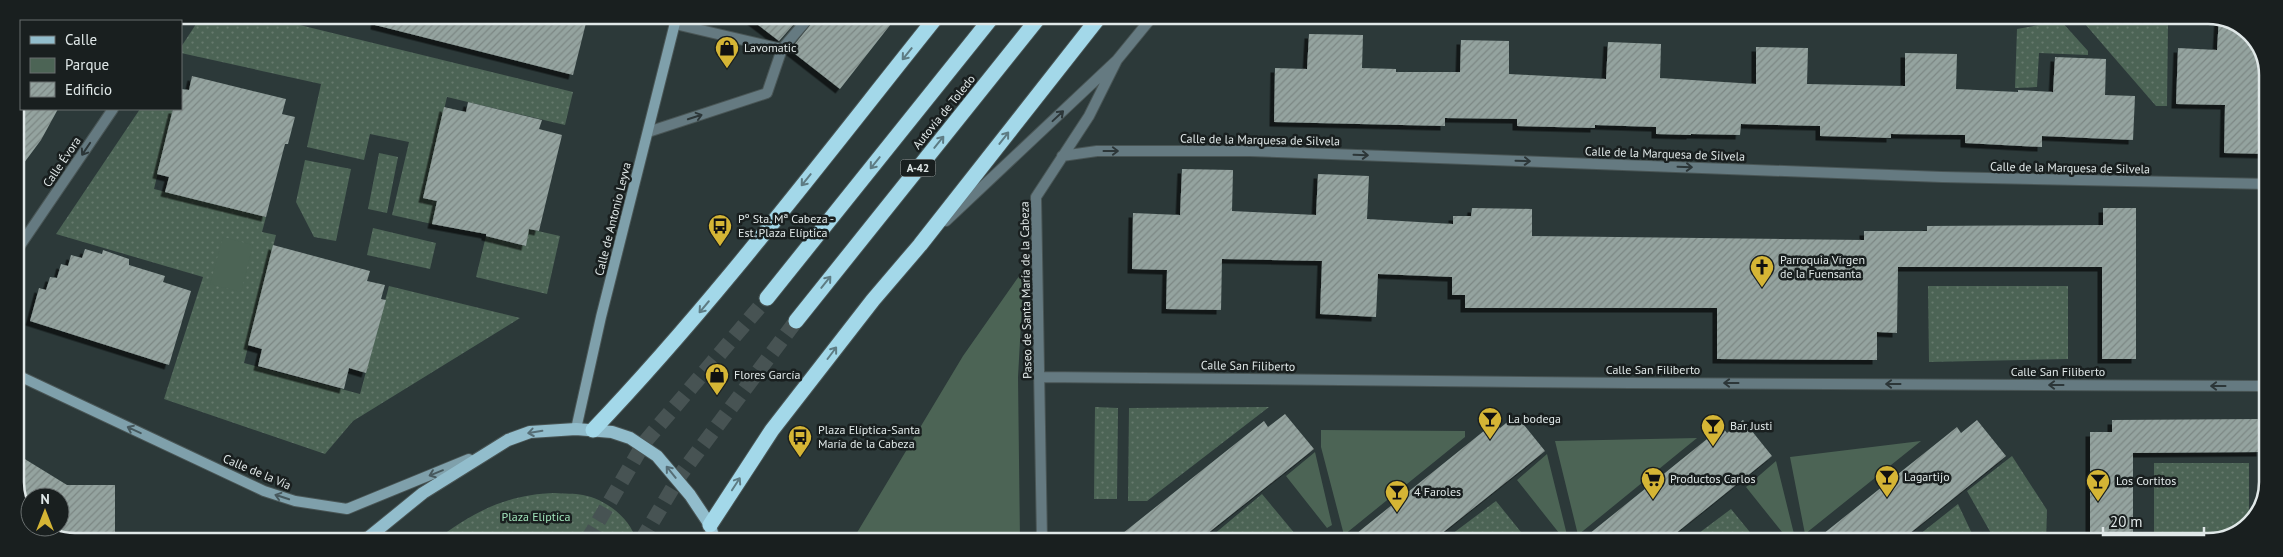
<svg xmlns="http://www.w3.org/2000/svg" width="2283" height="557" font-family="'PT Sans',sans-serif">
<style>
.grass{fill:url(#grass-dots)}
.park{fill:#4c6455}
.building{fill:url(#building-hatch);filter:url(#shadow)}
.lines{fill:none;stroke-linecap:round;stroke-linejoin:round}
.motorway-tunnel{stroke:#475353;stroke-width:15;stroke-dasharray:15 8;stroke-linecap:butt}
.service-casing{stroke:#495555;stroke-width:12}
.minor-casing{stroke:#495555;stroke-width:12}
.secondary-casing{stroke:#495555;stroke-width:12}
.primary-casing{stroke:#495555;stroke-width:14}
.motorway-casing{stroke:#495555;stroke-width:17}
.service{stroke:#657a81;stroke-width:10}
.minor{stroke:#657a81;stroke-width:10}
.secondary{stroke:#7fa0ab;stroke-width:10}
.primary{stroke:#92bdcc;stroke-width:12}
.motorway{stroke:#a3d8e9;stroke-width:15}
.oneway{stroke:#5e7c84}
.oneway2{stroke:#2c3638}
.oneway3{stroke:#47595e}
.oneway4{stroke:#566e76}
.labels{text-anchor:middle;stroke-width:5;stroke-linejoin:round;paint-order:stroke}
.shield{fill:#191f1f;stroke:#a4acac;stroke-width:1}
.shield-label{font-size:11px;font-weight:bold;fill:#e0e8e8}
.poi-label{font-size:12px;fill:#e0e8e8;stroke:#191f1f;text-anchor:start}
.street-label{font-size:12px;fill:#e0e8e8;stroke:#191f1f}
.park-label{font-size:12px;fill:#9fe2b9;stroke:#191f1f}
.rim{fill:none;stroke:#e0e8e8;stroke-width:2.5}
</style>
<defs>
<pattern id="grass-dots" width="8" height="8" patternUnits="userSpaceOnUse" patternTransform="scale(1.25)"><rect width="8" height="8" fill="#4c6455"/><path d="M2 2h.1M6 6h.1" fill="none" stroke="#667a6d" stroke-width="1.8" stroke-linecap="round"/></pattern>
<pattern id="building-hatch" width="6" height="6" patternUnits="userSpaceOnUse" patternTransform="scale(1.25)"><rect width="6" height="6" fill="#94a39f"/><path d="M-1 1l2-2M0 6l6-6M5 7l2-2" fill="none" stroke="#7c8784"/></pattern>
<filter id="shadow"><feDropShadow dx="-4.5" dy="4.5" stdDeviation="0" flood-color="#0009"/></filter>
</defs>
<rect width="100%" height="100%" fill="#2c3939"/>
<!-- grass -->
<path class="grass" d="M202 15H259L573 92 565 125 447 97 423 198 437 201 432 224 392 215 409 142 370 134 364 160 307 147 321 84 181 53V47Z
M2087 20 2168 21 2167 106H2156L2085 24Z
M2061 21 2088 51V55L2039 53 2037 87 2015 88 2017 29Z
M140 109H173L154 189 266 217 262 232 276 235 244 363 360 394 389 286 520 318 353 421 325 454 164 399 203 277 56 234Z
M379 153 398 157 387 213 368 209Z
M305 160 351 169 336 241 314 237 296 202Z
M373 228 436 243 430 269 367 255Z
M529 229 560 236 547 294 476 277 486 236 525 246Z
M1928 286H2068V359L1929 362Z
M1095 407 1118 408 1117 499H1094Z
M1269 407 1147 501H1128L1129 408Z
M2012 456 2047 510 2046 542H1996L1967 491Z
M2154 463H2249V523C2235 546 2179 542 2154 542Z
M555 493C564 494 574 493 583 495 605 499 631 518 636 541H435C472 512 508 494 555 493Z
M1262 494 1301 541H1215L1213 535Z
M1496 501 1529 542H1450L1448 537Z
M1958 504 1976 542H1910Z
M1731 509 1758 542H1687Z"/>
<!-- park -->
<path class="park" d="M223 237 253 245 241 292 210 284Z
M1024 269 1018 377 1020 541H852L963 356Z
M1321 430 1465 431V437L1344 535 1321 447Z
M1697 438 1578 535 1555 441Z
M1921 441 1805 534 1790 457Z
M1315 452 1332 525 1327 528 1286 476Z
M1547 454 1567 535 1563 538 1517 480Z
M1776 461 1796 542H1790L1746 487Z"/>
<!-- building -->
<path class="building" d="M376 15H588L573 75 375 25Z
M745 15H802L779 41Z
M818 15H898L840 89 790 50Z
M2219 16 2253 35 2259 51V72H2268V154L2224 153 2225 105 2176 104 2178 48 2217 50Z
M1309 34 1363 35 1362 68 1396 69V72H1460L1461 40 1509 41V74L1606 79 1608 42 1661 44 1660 78 1756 84V47L1808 48 1807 84 1905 86V53L1957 54 1956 89 2018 92V90L2053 92 2055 57 2106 59 2105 95 2135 96 2133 140 2042 136V147L1965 143V135L1891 134V138L1820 136V126L1741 124 1740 135 1691 134V135L1656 134V127L1595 125V128L1517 126V119L1445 118V126L1274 122 1275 68 1307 69Z
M192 76 286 99 282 114 295 117 288 144H285L266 217 165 192 169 177 157 174 173 109H181V89L189 90Z
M468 102 542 120 539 129 562 135 539 231 529 229 526 246 486 236V234L432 224 437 201 423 198 444 107 466 112Z
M15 109H58L41 140 15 175Z
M1182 169 1233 170 1232 211 1316 215 1318 174 1369 176 1367 219 1453 224V216H1471L1472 208 1532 209V236L1864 240V231H1927V226L2103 225V208H2136V359H2102V267H1898L1897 333 1877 332V360L1717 359V308H1465V295H1452V277L1378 274 1376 317 1320 314 1322 261 1222 259 1221 310 1166 309 1167 270 1132 269 1133 213 1180 215Z
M273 245 370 271 367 281 385 285 381 299 386 300 366 373 349 368 344 389 258 366 262 349 248 345Z
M85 249 102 254 103 250 129 259V265L165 276 163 282 191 291 169 365 30 321 39 288 46 290 50 277 57 278 61 264 68 266 71 255 82 258Z
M1285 414 1314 449 1198 541H1113L1264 421 1268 427Z
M1516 415 1545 451 1431 542H1346L1495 422 1500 428Z
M2260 419 2261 452 2133 453V542H2090V432H2112V420Z
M1743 420 1772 456 1665 542H1579L1722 427 1727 433Z
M1977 420 2006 456 1899 542H1813L1957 427 1961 433Z
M15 453 67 485H115V532L49 533 39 527H60V497H30V522L15 490Z"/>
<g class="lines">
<!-- motorway-tunnel -->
<path class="motorway-tunnel" d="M587 541 644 443 767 298
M641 541 681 474 796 321"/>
<!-- service casing -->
<g class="service-casing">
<path id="service" d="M675 24 782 49
M648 132 767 93 782 49 811 15"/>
</g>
<!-- minor casing -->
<g class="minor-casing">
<path id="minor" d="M168 21 172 15
M1062 156 1097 151H1250L1942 177 2268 184
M946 221 1117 60 1153 16
M15 253 113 109
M1040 377 1629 383 2267 386
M1042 541 1036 197 1089 116 1117 60"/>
</g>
<!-- secondary casing -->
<g class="secondary-casing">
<path id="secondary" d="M15 374 264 491 295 501 347 509 469 459
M576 429 601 317 677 15"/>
</g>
<!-- primary casing -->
<g class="primary-casing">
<path id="primary" d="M364 541 423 493 508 440 530 432 576 429 612 432 630 438 657 456 690 495 710 525 714 541"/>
</g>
<!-- motorway casing -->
<g class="motorway-casing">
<path id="motorway" d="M767 298 993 16
M796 321 1040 16
M593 430C717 300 825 156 938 15
M710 525 772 430 873 300 920 245 1100 16"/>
</g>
<!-- service -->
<use href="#service" class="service"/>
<!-- minor -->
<use href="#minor" class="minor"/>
<!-- secondary -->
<use href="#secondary" class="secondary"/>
<!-- primary -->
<use href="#primary" class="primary"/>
<!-- motorway -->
<use href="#motorway" class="motorway"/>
</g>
<!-- one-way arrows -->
<defs><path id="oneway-shaft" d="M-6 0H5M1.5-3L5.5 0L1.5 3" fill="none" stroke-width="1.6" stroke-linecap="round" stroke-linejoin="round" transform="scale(1.25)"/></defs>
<g class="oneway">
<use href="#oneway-shaft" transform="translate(907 54) rotate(129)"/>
<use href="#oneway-shaft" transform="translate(1004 138) rotate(-52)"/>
<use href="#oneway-shaft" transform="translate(939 142) rotate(-51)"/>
<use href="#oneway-shaft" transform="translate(875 163) rotate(129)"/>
<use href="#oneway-shaft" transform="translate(806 180) rotate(129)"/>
<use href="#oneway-shaft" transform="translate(826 282) rotate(-51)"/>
<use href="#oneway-shaft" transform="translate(704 307) rotate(130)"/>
<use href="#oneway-shaft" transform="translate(832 353) rotate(-53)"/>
<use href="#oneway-shaft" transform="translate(736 484) rotate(-57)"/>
</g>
<g class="oneway2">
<use href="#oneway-shaft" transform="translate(1058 116) rotate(-43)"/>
<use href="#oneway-shaft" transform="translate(695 117) rotate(-18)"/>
<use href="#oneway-shaft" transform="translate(86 149) rotate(124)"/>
<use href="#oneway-shaft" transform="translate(1111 151)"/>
<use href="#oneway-shaft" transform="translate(1361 155) rotate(2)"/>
<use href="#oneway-shaft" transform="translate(1523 161) rotate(2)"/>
<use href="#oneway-shaft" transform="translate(1685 167) rotate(2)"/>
<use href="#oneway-shaft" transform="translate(1731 383) rotate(-180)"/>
<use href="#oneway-shaft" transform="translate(1893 384) rotate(-180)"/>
<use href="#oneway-shaft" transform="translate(2056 385) rotate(-180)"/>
<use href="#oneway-shaft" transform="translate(2218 386) rotate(-180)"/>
</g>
<g class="oneway3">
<use href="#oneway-shaft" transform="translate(134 430) rotate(-155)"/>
<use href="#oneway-shaft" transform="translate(436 473) rotate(158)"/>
<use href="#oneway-shaft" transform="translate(282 497) rotate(-162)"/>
</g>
<g class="oneway4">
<use href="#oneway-shaft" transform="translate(535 432) rotate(171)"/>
<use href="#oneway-shaft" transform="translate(671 472) rotate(-129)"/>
</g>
<!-- icons -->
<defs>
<g id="shop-pin" transform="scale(1.25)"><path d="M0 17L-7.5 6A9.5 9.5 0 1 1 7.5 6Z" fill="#d5b535" stroke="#191f1f"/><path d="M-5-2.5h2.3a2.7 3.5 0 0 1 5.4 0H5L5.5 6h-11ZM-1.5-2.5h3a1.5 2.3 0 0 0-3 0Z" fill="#111"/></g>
<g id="bus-pin" transform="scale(1.25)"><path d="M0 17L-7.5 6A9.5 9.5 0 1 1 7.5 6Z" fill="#d5b535" stroke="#191f1f"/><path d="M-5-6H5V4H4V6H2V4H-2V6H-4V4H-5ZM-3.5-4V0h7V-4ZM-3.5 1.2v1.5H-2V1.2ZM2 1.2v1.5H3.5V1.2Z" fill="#111"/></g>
<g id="church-pin" transform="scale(1.25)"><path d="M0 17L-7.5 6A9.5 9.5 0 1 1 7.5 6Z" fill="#d5b535" stroke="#191f1f"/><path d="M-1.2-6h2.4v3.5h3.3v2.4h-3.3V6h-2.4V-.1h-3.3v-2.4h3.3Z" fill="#111"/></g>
<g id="bar-pin" transform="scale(1.25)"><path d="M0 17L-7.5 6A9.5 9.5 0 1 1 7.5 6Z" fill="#d5b535" stroke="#191f1f"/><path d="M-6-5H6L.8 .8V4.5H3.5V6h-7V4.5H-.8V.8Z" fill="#111"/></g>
<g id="supermarket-pin" transform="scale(1.25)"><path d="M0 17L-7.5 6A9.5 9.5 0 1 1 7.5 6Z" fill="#d5b535" stroke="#191f1f"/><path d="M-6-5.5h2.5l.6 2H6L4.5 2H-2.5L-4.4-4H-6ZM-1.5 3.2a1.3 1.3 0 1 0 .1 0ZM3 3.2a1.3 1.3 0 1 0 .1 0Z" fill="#111"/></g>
</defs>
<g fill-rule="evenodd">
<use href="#shop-pin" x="727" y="48"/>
<use href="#bus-pin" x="720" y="226"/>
<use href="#church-pin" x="1762" y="267"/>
<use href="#shop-pin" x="717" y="375"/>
<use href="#bar-pin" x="1490" y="419"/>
<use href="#bar-pin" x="1713" y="426"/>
<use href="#bus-pin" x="800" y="437"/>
<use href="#bar-pin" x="1887" y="477"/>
<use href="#supermarket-pin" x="1653" y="479"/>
<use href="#bar-pin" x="2098" y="481"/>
<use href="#bar-pin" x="1397" y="492"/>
</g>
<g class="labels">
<!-- shield labels -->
<rect class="shield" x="900.5" y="159.5" width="35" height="17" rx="4"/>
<g class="shield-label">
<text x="918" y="172">A-42</text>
</g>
<!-- poi labels -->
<g class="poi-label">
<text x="744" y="52">Lavomatic</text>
<text x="738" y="223">Pº Sta. Mª Cabeza -<tspan x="738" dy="14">Est. Plaza Elíptica</tspan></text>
<text x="1780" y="264">Parroquia Virgen<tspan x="1780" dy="14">de la Fuensanta</tspan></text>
<text x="734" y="379">Flores García</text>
<text x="1508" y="423">La bodega</text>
<text x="1730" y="430">Bar Justi</text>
<text x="818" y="434">Plaza Elíptica-Santa<tspan x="818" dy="14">María de la Cabeza</tspan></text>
<text x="1904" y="481">Lagartijo</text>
<text x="1670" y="483">Productos Carlos</text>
<text x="2116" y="485">Los Cortitos</text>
<text x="1414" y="496">4 Faroles</text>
</g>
<!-- street labels -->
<g class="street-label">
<text transform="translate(944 112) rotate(-51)" y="4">Autovía de Toledo</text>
<text transform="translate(1260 140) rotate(1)" y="4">Calle de la Marquesa de Silvela</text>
<text transform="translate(1665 154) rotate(2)" y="4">Calle de la Marquesa de Silvela</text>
<text transform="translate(62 162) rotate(-56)" y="4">Calle Évora</text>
<text transform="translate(2070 168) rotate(1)" y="4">Calle de la Marquesa de Silvela</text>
<text transform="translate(613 219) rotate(-76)" y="4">Calle de Antonio Leyva</text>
<text transform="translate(1026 290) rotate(-91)" y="4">Paseo de Santa María de la Cabeza</text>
<text transform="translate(1248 366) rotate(1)" y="4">Calle San Filiberto</text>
<text x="1653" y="374">Calle San Filiberto</text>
<text x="2058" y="376">Calle San Filiberto</text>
<text transform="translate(257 472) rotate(23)" y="4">Calle de la Vía</text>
</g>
<!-- park labels -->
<g class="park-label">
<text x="536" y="521">Plaza Elíptica</text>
</g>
</g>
<!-- crop -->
<path d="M0 0H2283V557H0ZM75 24H2208A51 51 0 0 1 2259 75V482A51 51 0 0 1 2208 533H75A51 51 0 0 1 24 482V75A51 51 0 0 1 75 24Z" fill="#191f1f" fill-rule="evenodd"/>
<path class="rim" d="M75 24H2208A51 51 0 0 1 2259 75V482A51 51 0 0 1 2208 533H75A51 51 0 0 1 24 482V75A51 51 0 0 1 75 24Z"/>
<!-- legend -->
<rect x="20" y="20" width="162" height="90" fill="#191f1f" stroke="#696f6f"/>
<rect x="30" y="36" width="25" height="8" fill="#92bdcc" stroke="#696f6f"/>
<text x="65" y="45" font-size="15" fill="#e0e8e8">Calle</text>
<rect x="30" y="58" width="25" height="15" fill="#4c6455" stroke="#696f6f"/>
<text x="65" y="70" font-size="15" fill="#e0e8e8">Parque</text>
<rect x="30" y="82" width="25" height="15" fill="url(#building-hatch)" stroke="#696f6f"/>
<text x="65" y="95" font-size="15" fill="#e0e8e8">Edificio</text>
<!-- north arrow -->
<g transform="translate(45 512)"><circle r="24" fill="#191f1f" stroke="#696f6f"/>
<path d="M0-4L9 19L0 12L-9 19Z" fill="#d5b535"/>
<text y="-8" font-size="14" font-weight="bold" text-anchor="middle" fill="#e0e8e8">N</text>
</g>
<!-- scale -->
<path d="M2103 527v8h101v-8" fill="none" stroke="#e0e8e8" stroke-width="2.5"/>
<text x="2110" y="527" font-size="15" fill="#e0e8e8" stroke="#191f1f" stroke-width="4" paint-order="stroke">20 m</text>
</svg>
